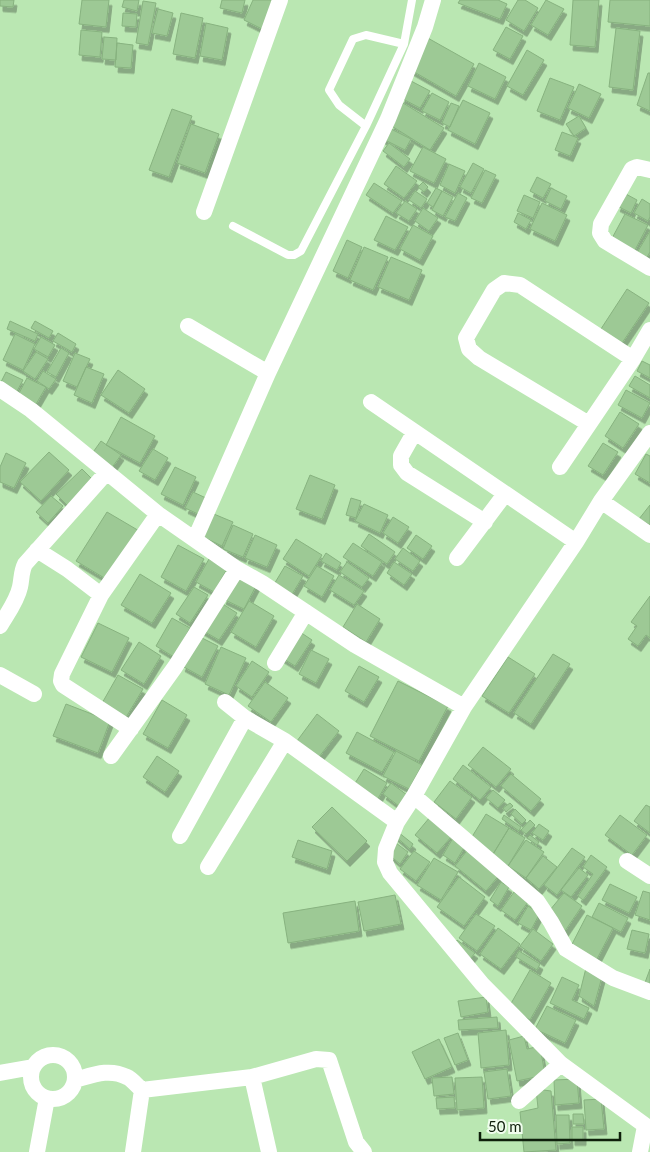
<svg xmlns="http://www.w3.org/2000/svg" width="650" height="1152" font-family="Lato,sans-serif">
<style>
.building{fill:#9dc995;stroke:#87b27f;filter:url(#shadow)}
.lines{fill:none;stroke-linecap:round;stroke-linejoin:round}
.lane{stroke:#fff;stroke-width:8}
.street{stroke:#fff;stroke-width:16}
</style>
<defs>
<filter id="shadow"><feDropShadow dx="3" dy="5.5" stdDeviation="0" flood-color="#0004"/></filter>
</defs>
<rect width="100%" height="100%" fill="#bae7b2"/>
<!-- building -->
<path class="building" d="M0 0H14L13 7 0 6Z
M82 0H109L106 27 79 24Z
M124 0H139L137 11 122 7Z
M222 0H245L242 13 220 8Z
M253 0H277L264 30 244 20Z
M460 0H498L507 4 500 19 458 3Z
M518 0H525L538 8 524 31 506 20Z
M546 0 564 9 548 35 531 25Z
M573 0H599L595 47 570 45Z
M610 0H650V26L608 22Z
M143 1 156 3 148 45 136 43Z
M158 9 173 13 167 36 152 33Z
M123 13 137 14 136 27 122 26Z
M181 13 203 18 195 58 173 54Z
M206 23 228 28 222 60 200 56Z
M506 27 523 36 510 59 493 50Z
M616 28 640 31 633 90 609 87Z
M81 30 102 32 100 57 79 55Z
M104 37 117 38 116 60 102 59Z
M426 37 474 64 456 96 409 69Z
M117 43 133 45 131 68 115 67Z
M527 50 544 60 523 95 507 86Z
M479 63 506 77 495 99 468 86Z
M648 73H650V111L637 105Z
M550 78 574 87 560 120 537 111Z
M411 81 430 91 420 108 401 98Z
M579 84 601 94 589 118 568 108Z
M432 93 449 102 440 120 422 111Z
M463 100 490 113 475 144 448 130Z
M403 103 444 128 430 150 390 125Z
M451 103 459 106 450 127 442 123Z
M172 109 192 116 169 177 149 170Z
M579 116 586 128 574 136 566 124Z
M191 124 219 134 205 173 177 163Z
M387 127 411 139 405 150 381 138Z
M562 132 578 138 570 156 555 150Z
M389 143 410 159 404 167 383 151Z
M423 147 446 159 434 183 410 171Z
M473 163 484 169 471 193 460 187Z
M449 164 465 171 455 193 440 185Z
M396 166 417 181 404 198 384 184Z
M485 170 496 175 482 203 471 198Z
M537 177 551 184 543 198 530 191Z
M423 182 428 187 424 192 418 187Z
M374 183 402 201 393 213 366 195Z
M436 188 442 191 433 207 427 203Z
M551 188 567 196 561 209 545 201Z
M415 191 427 199 421 208 409 200Z
M442 191 453 197 443 216 432 210Z
M458 193 467 198 455 221 445 217Z
M624 193 637 200 631 213 617 206Z
M524 195 540 202 533 218 517 211Z
M642 199 650 204V217L648 221 634 213Z
M405 201 417 209 409 221 396 213Z
M542 203 567 215 555 241 530 229Z
M423 208 438 218 429 231 415 221Z
M518 213 531 220 526 229 514 222Z
M625 214 648 225 633 254 610 242Z
M386 216 408 227 395 250 374 240Z
M413 225 433 236 420 260 400 249Z
M650 231V252L645 261 635 256Z
M347 240 362 247 348 278 333 271Z
M364 247 388 257 373 290 350 280Z
M391 257 422 270 409 300 378 287Z
M627 289 649 303 618 349 597 335Z
M10 321 38 334 35 341 7 329Z
M35 321 53 331 49 338 31 328Z
M58 333 76 344 72 352 53 341Z
M15 334 35 344 23 370 3 360Z
M41 337 55 345 48 357 34 349Z
M61 348 69 353 56 377 47 372Z
M36 352 48 359 35 379 23 371Z
M75 353 90 359 77 387 63 381Z
M642 361 650 365V378L637 371Z
M86 367 104 374 92 403 74 395Z
M118 370 145 389 129 413 101 395Z
M43 371 56 379 49 389 37 381Z
M6 372 23 380 16 393 0 384Z
M635 376 650 385V398L629 386Z
M27 378 46 387 35 406 17 397Z
M626 390 650 403 642 418 618 405Z
M620 412 639 424 623 448 605 436Z
M121 417 155 436 140 463 106 445Z
M101 441 121 455 111 469 91 455Z
M603 443 618 452 603 475 588 466Z
M153 449 168 458 155 480 139 471Z
M49 452 69 470 41 501 20 482Z
M6 453 26 463 14 488 0 482V467Z
M646 454 650 456V483L635 474Z
M175 467 196 477 183 505 161 494Z
M82 469 94 481 68 506 56 494Z
M310 475 335 485 322 519 296 509Z
M193 492 206 498 198 514 185 508Z
M51 496 63 506 48 523 36 512Z
M351 498 361 501 356 518 346 515Z
M364 504 388 515 380 533 355 521Z
M650 505V525L639 519Z
M107 512 141 532 111 582 76 561Z
M209 512 233 522 222 546 199 535Z
M393 517 409 527 398 543 383 533Z
M233 525 253 534 243 557 223 549Z
M369 534 395 552 387 564 361 546Z
M255 535 277 545 267 567 245 558Z
M416 535 432 546 423 559 407 548Z
M296 539 322 555 309 576 283 559Z
M353 543 382 562 373 576 343 557Z
M178 545 204 559 186 591 161 577Z
M403 548 420 561 413 571 395 559Z
M326 553 341 563 337 570 321 561Z
M209 559 227 569 214 592 196 582Z
M347 562 369 578 362 587 340 572Z
M394 562 412 574 404 585 387 573Z
M285 566 303 576 291 596 273 586Z
M317 566 334 576 322 597 304 586Z
M235 573 257 584 244 609 223 599Z
M140 574 171 593 152 623 121 605Z
M339 575 364 591 354 605 330 590Z
M194 587 208 595 190 623 176 614Z
M650 596V638L646 635 638 646 628 639 637 626 631 622Z
M218 601 237 613 219 640 200 629Z
M249 601 274 616 256 647 231 632Z
M357 604 380 619 366 642 343 627Z
M172 618 190 628 174 657 156 646Z
M98 623 129 638 112 672 81 657Z
M297 630 312 640 295 666 279 656Z
M198 636 218 646 202 677 182 666Z
M139 642 161 656 144 684 121 670Z
M221 647 246 658 229 695 205 684Z
M311 650 329 659 316 683 299 674Z
M553 654 570 664 531 724 514 713Z
M508 657 535 674 509 713 482 696Z
M252 661 269 672 252 697 236 686Z
M359 666 379 677 364 702 345 691Z
M118 675 143 689 125 719 101 705Z
M398 681 448 706 419 761 370 736Z
M265 682 288 698 271 722 248 706Z
M162 700 187 715 168 748 143 734Z
M66 704 110 721 98 753 53 736Z
M317 714 339 731 319 757 297 741Z
M357 732 394 752 382 772 346 753Z
M483 747 511 769 496 787 468 765Z
M396 751 422 765 409 789 383 776Z
M157 756 179 771 165 792 143 777Z
M463 765 491 787 480 800 453 779Z
M364 769 387 783 376 802 352 788Z
M511 774 541 799 531 811 501 786Z
M450 781 472 797 456 819 434 802Z
M391 783 407 795 399 806 383 794Z
M493 790 505 800 498 808 486 798Z
M510 803 513 806 506 812 503 808Z
M646 805 650 807V833L634 821Z
M332 807 367 841 347 861 312 827Z
M515 809 526 820 522 824 511 814Z
M486 814 509 828 493 854 470 840Z
M504 815 521 827 519 831 502 819Z
M620 815 647 835 632 855 605 835Z
M430 817 452 836 437 853 415 835Z
M530 820 535 825 526 834 521 830Z
M539 824 549 831 543 840 532 833Z
M509 828 525 838 508 866 492 856Z
M398 832 413 844 410 849 395 836Z
M530 835 539 842 537 845 527 838Z
M453 838 465 846 455 863 443 855Z
M298 840 332 851 327 869 292 857Z
M526 840 544 852 526 878 508 866Z
M396 843 408 852 400 864 388 854Z
M469 848 501 873 486 891 455 866Z
M572 848 585 857 557 895 544 885Z
M414 851 430 862 416 881 400 869Z
M591 855 607 867 583 900 578 896 593 874 583 867Z
M543 856 557 867 539 889 526 878Z
M434 858 458 872 441 900 417 885Z
M579 868 588 875 571 897 561 890Z
M459 877 485 897 464 926 437 907Z
M501 882 509 887 498 906 490 900Z
M610 884 637 897 629 913 602 900Z
M643 891 650 893V920L635 915Z
M514 892 528 902 515 920 501 910Z
M564 893 582 906 565 931 550 910Z
M395 895 401 924 364 931 358 902Z
M355 901 359 931 288 943 283 913Z
M599 903 628 918 621 932 592 917Z
M528 906 540 913 531 930 518 923Z
M476 914 495 926 477 951 459 938Z
M587 915 613 928 596 961 570 948Z
M498 928 520 944 501 969 480 954Z
M533 929 553 944 541 961 520 946Z
M632 930 649 934 645 953 627 949Z
M457 940 475 953 470 959 453 946Z
M519 951 540 964 537 970 516 957Z
M586 968 603 973 594 1006 579 996Z
M650 969V990L643 988Z
M530 970 551 983 530 1020 509 1007Z
M562 977 579 985 572 1000 589 1008 584 1019 550 1003Z
M486 997 488 1012 461 1017 458 1001Z
M547 1006 576 1020 565 1043 535 1029Z
M497 1017 498 1028 459 1030 458 1020Z
M506 1030 509 1065 481 1068 478 1033Z
M458 1033 468 1060 455 1065 444 1038Z
M524 1036 527 1049 540 1046 545 1075 517 1081 509 1040Z
M439 1039 452 1067 425 1079 412 1052Z
M507 1069 511 1096 488 1099 484 1072Z
M452 1077 454 1094 434 1096 432 1078Z
M482 1077 484 1108 457 1110 455 1078Z
M577 1079 579 1103 555 1105 554 1080Z
M536 1089 551 1091 556 1150 524 1152 520 1112 538 1108Z
M454 1097 455 1108 437 1109 436 1098Z
M601 1099 604 1129 586 1130 584 1100Z
M573 1114H583L584 1124H573Z
M556 1115H569L570 1143 557 1144Z
M572 1127H583V1140H572Z"/>
<g class="lines">
<!-- lane -->
<path class="lane" d="M366 126 339 105 329 90 353 39 366 35 404 44
M233 226 288 255H294L301 251 366 126 404 44 412 0"/>
<!-- street -->
<path class="street" d="M650 170 637 167 632 169 601 224 600 233 605 241 650 268
M204 212 280 0
M188 326 268 373 195 539
M268 373 388 119 425 27 433 0
M0 389 31 410 158 514 237 569 262 583 355 645 464 707
M371 402 576 542
M589 424 479 358 469 349 466 338 494 290 504 283 520 285 633 359
M414 433 401 456V465L407 473 485 522
M650 433 601 501 576 542 464 707 414 796 397 822 386 849 385 862 390 873 482 984 561 1064 650 1129
M560 467 633 359 650 330
M601 501 650 535
M37 550 67 569 101 595 62 674 61 681 63 685 131 729
M457 558 505 494
M101 595 158 514
M0 626C7 614 17 601 20 587 22 578 21 572 25 564L107 472
M275 663 306 612
M0 675 34 694
M225 702 245 718 285 741 397 822
M111 756 175 667 237 569
M414 796 537 901 551 922 566 949 613 978 650 992
M180 836 245 718
M627 861 650 876
M208 867 285 741
M31 1077a22 22 0 1 1 44 0a22 22 0 1 1-44 0Z
M0 1073 33 1067
M252 1077 269 1152
M75 1080C93 1075 109 1068 127 1077 132 1079 137 1086 142 1090L133 1152
M142 1090 252 1077 316 1059 329 1060 356 1142 364 1152
M519 1101 561 1064
M37 1152 47 1098
M640 1152 645 1126"/>
</g>
<!-- scale -->
<path d="M480 1132v8h140v-8" fill="none" stroke="#0f200c" stroke-width="2.5"/>
<text x="488" y="1132" font-size="15" fill="#0f200c" stroke="#f0feee" stroke-width="4" paint-order="stroke">50 m</text>
</svg>
